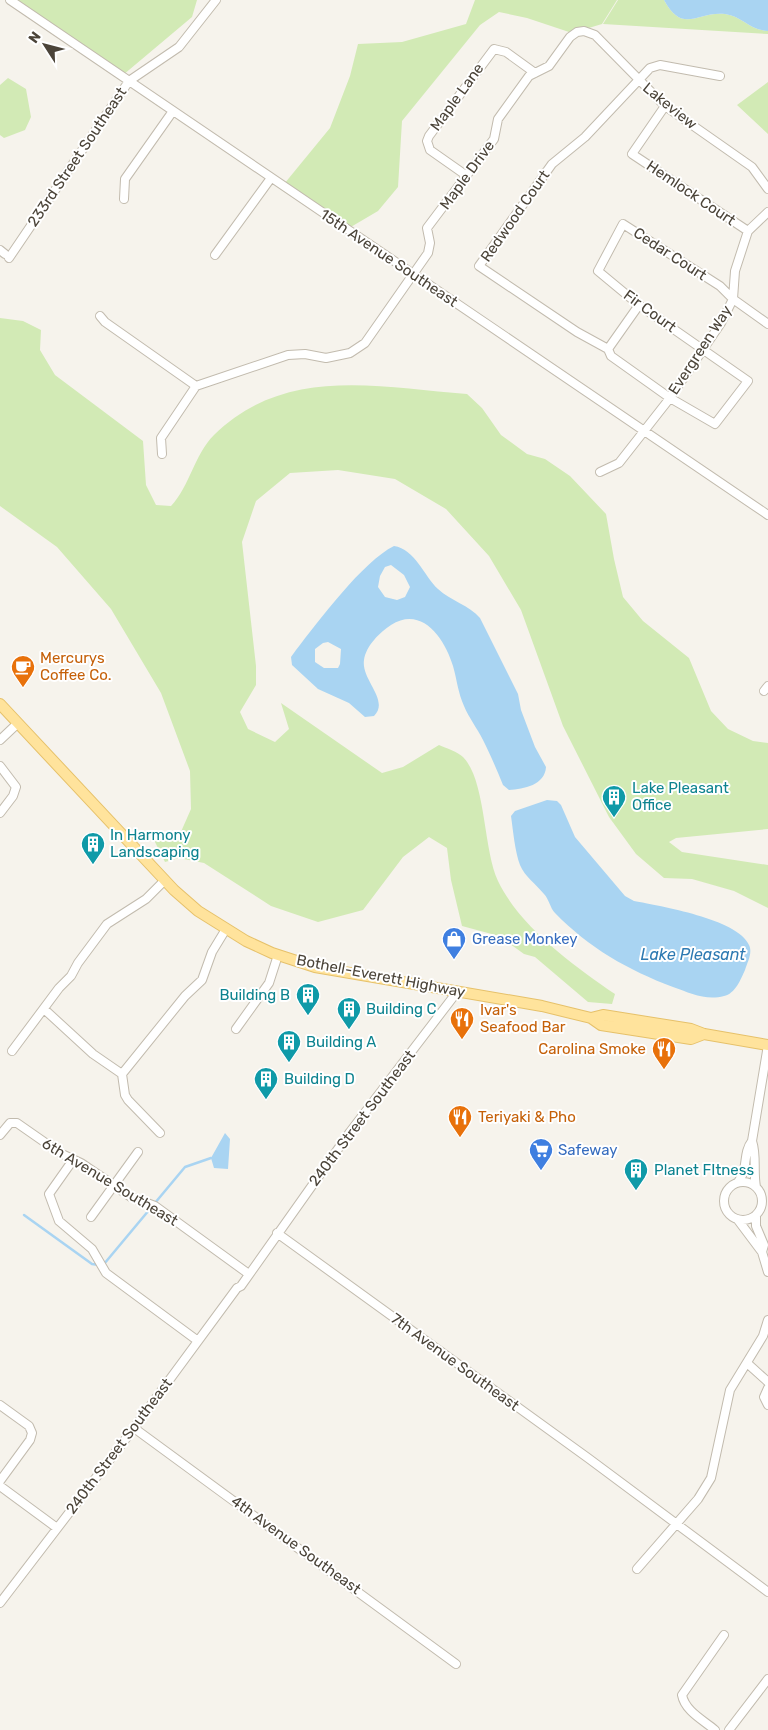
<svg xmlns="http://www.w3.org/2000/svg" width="768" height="1730" font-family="Rubik,sans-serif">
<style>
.green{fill:#d2eab5}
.water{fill:#a9d4f2;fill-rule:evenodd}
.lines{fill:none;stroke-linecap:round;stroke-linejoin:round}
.stream{stroke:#a9d4f2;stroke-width:2.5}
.minor-casing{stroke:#c2bbae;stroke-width:10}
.major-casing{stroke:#e6c16a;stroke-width:12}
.minor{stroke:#fff;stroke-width:8}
.major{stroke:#ffe39c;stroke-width:10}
.labels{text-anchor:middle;stroke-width:4;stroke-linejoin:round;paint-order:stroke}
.street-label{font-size:15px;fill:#4b4439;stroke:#fff}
.food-label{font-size:15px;fill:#c56008;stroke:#fff;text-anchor:start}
.culture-label{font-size:15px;fill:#0d838f;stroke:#fff;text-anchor:start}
.shop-label{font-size:15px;fill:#366cbe;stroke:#fff;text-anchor:start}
.water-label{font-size:16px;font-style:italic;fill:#2e7ab2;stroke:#fff}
</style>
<rect width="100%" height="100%" fill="#f6f3ec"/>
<!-- green -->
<path class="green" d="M11 0H197L192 17 123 75Z
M475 0H617L602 24 572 33 527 18 499 12 480 25 402 121 398 187 378 211 344 231 280 189 330 128 350 76 358 44 402 42 466 24Z
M618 0H664C683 35 697 11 725 14 742 16 749 30 768 31V34L603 24Z
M8 78 26 89 31 117 25 130 4 138 0 135V85Z
M768 82V134L737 105Z
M0 318 23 321 41 330 40 350 55 375 143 441 146 485 156 505 171 506C190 486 194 455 214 435 285 365 378 387 467 394L482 408 501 435 527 454 545 459 570 476 606 514 614 559 623 597 643 621 689 658 711 711 728 729 753 741 768 743V829L676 838 669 842 682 852 768 865V908L734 891 692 879 664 878 636 854 609 817 563 726 521 610 489 556 446 509 395 479 338 470 290 473 256 501 242 542 256 666V685L240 712 248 729 275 742 289 729 281 703 382 773 403 767 439 745C446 748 458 752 463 757 486 780 483 849 498 881 520 927 574 966 615 994L612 1004 588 1002 535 957 524 954 499 936 462 926 451 880 447 848 429 837 403 857 363 910 318 922 271 906 204 863 179 858 165 862 151 834H180L191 809 190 771 161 693 111 609 57 547 0 506Z"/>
<!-- water -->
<path class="water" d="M664 0H768V31C749 30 742 16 725 14 697 11 683 35 664 0Z
M394 546C415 549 424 576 438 589 451 601 469 605 480 618L518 694 521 710 535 747 546 767C545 785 524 789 509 790L503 785C497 770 490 754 483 740 477 728 469 718 464 706 458 693 457 680 453 666 445 639 422 605 391 625 380 632 366 646 364 660 361 680 390 700 374 716L365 717 349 703 318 689 292 665 291 657 296 650C318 622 363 561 394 546ZM391 565 404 575 410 587 405 597 397 600 385 597 378 587 380 576 385 567ZM328 642 341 649 340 664 338 668H324L315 662V649L323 643Z
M547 800 557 801 561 805 575 837 625 896 634 901C660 906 738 919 749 945 753 953 747 963 745 970 741 979 735 994 724 996 706 1001 690 993 673 987 628 970 589 948 555 913 550 908 549 899 544 894 536 884 525 877 520 865 515 852 513 830 511 816L515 811Z
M225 1133 230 1139 228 1169 214 1168 211 1158Z"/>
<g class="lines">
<!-- stream -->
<path class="stream" d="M24 1215 92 1264 99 1265
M104 1264 185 1167 211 1158"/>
<!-- minor casing -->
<g class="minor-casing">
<path id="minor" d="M10 0 768 515
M665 106 632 154 748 231
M467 176 430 150 427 141 429 136 494 49 506 52 535 73
M124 199 125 179 173 111
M0 250 5 254
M215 255 271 178
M9 258 129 81 179 47 216 0
M100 316 105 322 196 386
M608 349 611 356 670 398 715 424 748 381 639 305 598 271 623 224 720 286 733 299 768 324
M608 349 577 332 479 266 552 164 585 137 650 68 660 65 720 76
M608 349 639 305
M196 386 288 355 305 354 326 358 350 353 365 343 428 253 430 243 427 228 494 139 498 119 529 76 549 66 570 37 577 32 584 31 595 35 665 106 752 167 768 189
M162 454 161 438 196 386
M600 472 619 463 670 398 721 323 733 299 735 271 748 231 768 212
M764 691 768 686
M0 740 18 723
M0 766 16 787 13 796 0 813
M44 1009 93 1054 122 1074 125 1095 128 1100 160 1133
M236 1029 269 983 278 955
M12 1051 59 988 71 976 78 963 107 924 146 899 165 880
M122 1074 185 996 202 980 212 952 226 929
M0 1135 10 1123H17L60 1153 81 1163 131 1197 155 1206 246 1272
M752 1141C757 1156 753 1171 756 1187
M73 1160 49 1194 59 1221 92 1249 106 1273 198 1341
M724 1201a19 19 0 1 1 38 0a19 19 0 1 1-38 0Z
M738 1182C749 1169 742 1154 752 1141L768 1045
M756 1215V1226L764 1245 762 1252 768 1272
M91 1217 138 1152
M738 1220 762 1252
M277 1233 588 1458 768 1592
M747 1363 768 1382
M768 1388 764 1397 768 1405
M0 1405 29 1426 32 1433 30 1440 0 1481
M134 1428 456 1664
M0 1486 57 1528
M637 1569 698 1499 711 1478 730 1390 763 1336 768 1320
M0 1603 134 1428 237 1288 241 1286 350 1132 457 992
M715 1730C703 1720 685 1711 682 1695L724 1635
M729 1730 768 1679"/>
</g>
<!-- major casing -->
<g class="major-casing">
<path id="major" d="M0 704 174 890 198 911 246 941 272 953 315 967 542 1006 591 1018 601 1025 691 1039 704 1034
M591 1018 603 1015 691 1029 704 1034 768 1045"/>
</g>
<!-- minor -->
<use href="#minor" class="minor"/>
<!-- major -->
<use href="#major" class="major"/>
</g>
<!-- icons -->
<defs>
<g id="cafe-pin" transform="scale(1.25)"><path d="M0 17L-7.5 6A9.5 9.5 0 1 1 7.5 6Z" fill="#e8710a" stroke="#fff"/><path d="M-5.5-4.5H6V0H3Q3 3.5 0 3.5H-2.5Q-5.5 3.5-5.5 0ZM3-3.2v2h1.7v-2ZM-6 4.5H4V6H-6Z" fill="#fff"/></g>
<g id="building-pin" transform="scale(1.25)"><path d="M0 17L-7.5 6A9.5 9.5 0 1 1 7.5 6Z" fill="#0f9aa8" stroke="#fff"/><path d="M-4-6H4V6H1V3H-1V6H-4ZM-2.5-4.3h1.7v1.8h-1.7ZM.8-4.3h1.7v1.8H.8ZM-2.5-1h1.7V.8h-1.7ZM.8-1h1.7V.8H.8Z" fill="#fff"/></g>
<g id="shop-pin" transform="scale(1.25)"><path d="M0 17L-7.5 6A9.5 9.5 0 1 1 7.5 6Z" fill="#3f7fe0" stroke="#fff"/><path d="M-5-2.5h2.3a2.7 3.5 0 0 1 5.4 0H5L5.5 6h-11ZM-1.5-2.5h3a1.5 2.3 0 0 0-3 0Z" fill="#fff"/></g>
<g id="restaurant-pin" transform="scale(1.25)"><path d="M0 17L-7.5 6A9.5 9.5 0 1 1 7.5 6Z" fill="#e8710a" stroke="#fff"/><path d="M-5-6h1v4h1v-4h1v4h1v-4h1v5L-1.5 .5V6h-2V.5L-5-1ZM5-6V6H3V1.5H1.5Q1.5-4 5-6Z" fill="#fff"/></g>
<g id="supermarket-pin" transform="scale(1.25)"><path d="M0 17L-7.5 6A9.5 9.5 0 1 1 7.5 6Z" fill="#3f7fe0" stroke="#fff"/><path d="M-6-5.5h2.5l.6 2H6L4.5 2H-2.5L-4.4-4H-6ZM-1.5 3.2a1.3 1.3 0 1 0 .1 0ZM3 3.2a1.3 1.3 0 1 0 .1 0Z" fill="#fff"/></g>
</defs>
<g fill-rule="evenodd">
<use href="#cafe-pin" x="23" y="667"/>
<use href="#building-pin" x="614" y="797"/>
<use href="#building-pin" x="93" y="844"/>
<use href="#shop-pin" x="454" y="939"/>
<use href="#building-pin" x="308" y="995"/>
<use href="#building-pin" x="349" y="1009"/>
<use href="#restaurant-pin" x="462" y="1019"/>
<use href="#building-pin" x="289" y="1042"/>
<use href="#restaurant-pin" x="664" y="1049"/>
<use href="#building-pin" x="266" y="1079"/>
<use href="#restaurant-pin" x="460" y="1117"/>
<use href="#supermarket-pin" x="541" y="1150"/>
<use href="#building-pin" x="636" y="1170"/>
</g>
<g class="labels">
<!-- street labels -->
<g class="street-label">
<text transform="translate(457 97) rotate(-54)" y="5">Maple Lane</text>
<text transform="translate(670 106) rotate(39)" y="5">Lakeview</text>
<text transform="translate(77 157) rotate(-56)" y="5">233rd Street Southeast</text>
<text transform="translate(467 175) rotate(-54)" y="5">Maple Drive</text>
<text transform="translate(691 193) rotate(34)" y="5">Hemlock Court</text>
<text transform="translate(515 216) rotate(-55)" y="5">Redwood Court</text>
<text transform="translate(670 254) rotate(33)" y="5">Cedar Court</text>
<text transform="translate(389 258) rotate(34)" y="5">15th Avenue Southeast</text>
<text transform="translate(650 311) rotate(36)" y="5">Fir Court</text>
<text transform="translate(700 350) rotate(-57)" y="5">Evergreen Way</text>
<text transform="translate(381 976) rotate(11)" y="5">Bothell-Everett Highway</text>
<text transform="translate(362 1118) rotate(-53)" y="5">240th Street Southeast</text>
<text transform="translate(110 1182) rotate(31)" y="5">6th Avenue Southeast</text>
<text transform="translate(455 1362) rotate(36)" y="5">7th Avenue Southeast</text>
<text transform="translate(119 1446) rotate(-53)" y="5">240th Street Southeast</text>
<text transform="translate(296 1545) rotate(36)" y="5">4th Avenue Southeast</text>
</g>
<!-- food labels -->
<g class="food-label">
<text x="40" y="663">Mercurys<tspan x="40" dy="17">Coffee Co.</tspan></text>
<text x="480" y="1015">Ivar's<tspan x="480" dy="17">Seafood Bar</tspan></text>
<text x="646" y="1054" text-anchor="end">Carolina Smoke</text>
<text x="478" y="1122">Teriyaki &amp; Pho</text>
</g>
<!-- culture labels -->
<g class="culture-label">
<text x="632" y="793">Lake Pleasant<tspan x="632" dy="17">Office</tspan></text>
<text x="110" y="840">In Harmony<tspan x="110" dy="17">Landscaping</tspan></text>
<text x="290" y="1000" text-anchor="end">Building B</text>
<text x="366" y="1014">Building C</text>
<text x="306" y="1047">Building A</text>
<text x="284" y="1084">Building D</text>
<text x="654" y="1175">Planet FItness</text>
</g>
<!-- shop labels -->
<g class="shop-label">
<text x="472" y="944">Grease Monkey</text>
<text x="558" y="1155">Safeway</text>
</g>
<!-- water labels -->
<g class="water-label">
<text x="693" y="960">Lake Pleasant</text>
</g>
</g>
<!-- north arrow -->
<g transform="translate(45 45) rotate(306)" stroke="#ffffff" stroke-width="4" paint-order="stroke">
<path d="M0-4L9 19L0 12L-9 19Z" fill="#4b4439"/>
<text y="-8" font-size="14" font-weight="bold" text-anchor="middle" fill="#4b4439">N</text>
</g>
</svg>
